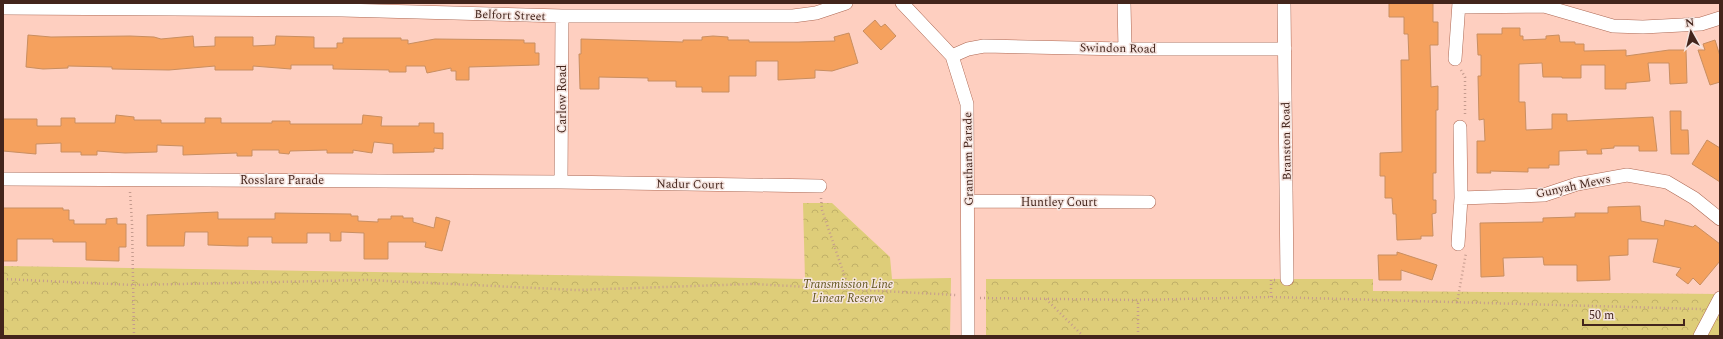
<svg xmlns="http://www.w3.org/2000/svg" width="1723" height="339" font-family="Spectral,serif">
<style>
.forest{fill:url(#forest-crowns)}
.building{fill:#f5a15e;stroke:#c98e60}
.lines{fill:none;stroke-linecap:round;stroke-linejoin:round}
.minor-casing{stroke:#ad6853;stroke-width:14}
.path{stroke:#c59b8e;stroke-width:2.5;stroke-dasharray:1 3;stroke-linecap:butt}
.minor{stroke:#fff;stroke-width:13}
.labels{text-anchor:middle;stroke-width:3;stroke-linejoin:round;paint-order:stroke}
.street-label{font-size:12px;fill:#43251c;stroke:#f5e4df}
.park-label{font-size:12px;font-style:italic;fill:#62561e;stroke:#f5e4df}
</style>
<defs>
<pattern id="forest-crowns" width="20" height="18" patternUnits="userSpaceOnUse"><rect width="20" height="18" fill="#decd79"/><path d="M2 6a3 3 0 1 1 6 0M12 15a3 3 0 1 1 6 0" fill="none" stroke="#c0b068"/></pattern>
</defs>
<rect width="100%" height="100%" fill="#fecfc0"/>
<!-- forest -->
<path class="forest" d="M803 203H832L890 257 892 279 951 278 950 336H3V266L805 279Z
M986 279H1373V291L1720 294V336H986Z"/>
<!-- building -->
<path class="building" d="M1389 3H1433V22H1438V45H1430L1431 87 1438 86V110H1436V173H1433V200H1436V213L1432 214 1433 236H1421V239L1397 240 1396 214H1393L1392 198H1385V176H1380V153L1402 152 1401 60H1409L1408 34H1404V17H1389Z
M875 20 881 27 885 24 896 36 881 50 863 31Z
M1502 28H1520V36H1523V40L1546 39V36L1559 35 1560 42H1575V44H1584V51L1626 50V56L1669 50H1686L1687 83 1670 84 1669 63H1648L1650 81 1626 83V89H1605V65H1581V78H1562V77H1543L1542 63 1519 64V102H1525L1526 130 1552 129V114H1567V121L1653 117 1657 151H1639V146H1614V148L1601 149 1602 154H1587V150L1559 151V165H1549V168H1528V172L1490 171 1491 173H1477V141H1485L1484 119 1479 120 1478 76H1481V55H1478L1477 34H1502Z
M849 33 858 63 832 71 815 70V78L778 80V61H756V76H729V92H702V87H676V81H648V78L599 77V89H580L579 54H581V39L683 42V40H702V37L713 36 728 37V40H749V42H799L835 41 834 37Z
M28 35 51 37 130 36 154 37 161 39 193 36 194 47 215 46V37H253V46L275 45 276 36 314 37V48H337V43H343V38H401V40H408V44L435 39 524 40V43H535V53H539V65L469 67V80H456V71H451V68L427 73 425 66H406V72H389V70L333 69V65H291V69L253 66V70H215V66L169 70 112 69V67L68 66V68L43 69 26 67Z
M1715 40 1720 56V82L1710 85 1698 50H1705L1703 44Z
M1670 111H1681V130H1688L1689 154H1671Z
M116 115 134 117V120H161V123H205V118H221V123H272V121H290V124H362L363 115 382 117 381 126H419V123H434V133H443V149L434 148V152L393 153V144L374 142 372 153 353 150V153H327V150L290 151 289 154 279 153V150H252V156H237V153L183 155V146L157 145V152L125 153 97 151V155H81V152H61V143L36 144V154L3 151V119H37V126H61V118H75V123H115Z
M1707 140 1720 148V182L1692 164Z
M1640 206 1641 221 1664 226 1665 220 1693 227 1695 225 1720 244V261L1700 285 1693 278 1688 284 1676 275 1681 268 1653 262 1658 239H1628V255L1609 256 1610 280 1577 281V265H1544L1543 257 1503 258 1504 276 1481 277 1480 223 1543 222V218L1575 217V213H1608V207Z
M3 208H63V210H69V220H74V224H106V219L117 218V224H126V247H119V261L86 260V242H53V239H17V261H3Z
M218 212V219H275V213L351 214V216H358V221L378 222V219H391V216H403V218H413V222L434 228 436 217 450 221 442 251 425 247 426 242H388V259H364V233L341 232V241H330V233H307V243H272V237H248V246H237L208 245V232H185L184 246H147V215Z
M1397 252 1437 265 1432 280 1401 270V280H1379L1378 255H1397Z"/>
<g class="lines">
<!-- minor casing -->
<g class="minor-casing">
<path id="minor" d="M902 3 952 56 967 104 968 336
M1124 3 1125 49
M1284 3 1287 279
M1459 7 1544 6 1613 26 1643 27 1701 24 1720 18
M3 8 342 10 562 16H793L816 13 846 3
M952 56 968 49 984 46 1125 49H1285
M1455 59 1459 3
M3 179 561 182 820 186
M561 182 562 16
M1461 198 1544 195 1577 184 1627 175 1667 182 1694 198 1720 219
M969 201 1149 202
M1458 244 1461 198 1460 127
M1700 336 1720 298"/>
</g>
<!-- path -->
<path class="path" d="M1461 70 1465 77V116
M130 192 132 223 134 336
M821 198 822 210 849 289
M3 279 133 285 368 280 577 290 753 284 956 295
M1271 297V280H1276
M980 298 1138 300 1271 297 1701 309
M1046 299 1083 336
M1457 303 1466 253
M1138 336V300"/>
<!-- minor -->
<use href="#minor" class="minor"/>
</g>
<g class="labels">
<!-- street labels -->
<g class="street-label">
<text transform="translate(510 15) rotate(2)" y="4">Belfort Street</text>
<text transform="translate(1118 48) rotate(1)" y="4">Swindon Road</text>
<text transform="translate(562 99) rotate(-90)" y="4">Carlow Road</text>
<text transform="translate(1286 141) rotate(-91)" y="4">Branston Road</text>
<text transform="translate(968 159) rotate(-91)" y="4">Grantham Parade</text>
<text x="282" y="184">Rosslare Parade</text>
<text transform="translate(690 184) rotate(1)" y="4">Nadur Court</text>
<text transform="translate(1573 186) rotate(-12)" y="4">Gunyah Mews</text>
<text x="1059" y="206">Huntley Court</text>
</g>
<!-- park labels -->
<g class="park-label">
<text x="848" y="288">Transmission Line<tspan x="848" dy="14">Linear Reserve</tspan></text>
</g>
</g>
<!-- border -->
<rect width="1723" height="339" fill="none" stroke="#43251c" stroke-width="8"/>
<!-- north arrow -->
<g transform="translate(1691 32) rotate(352)" stroke="#f5e4df" stroke-width="3" paint-order="stroke">
<path d="M0-3L7 15L0 10L-7 15Z" fill="#43251c"/>
<text y="-6" font-size="11" font-weight="bold" text-anchor="middle" fill="#43251c">N</text>
</g>
<!-- scale -->
<path d="M1583 319v6h101v-6" fill="none" stroke="#43251c" stroke-width="2"/>
<text x="1589" y="319" font-size="12" fill="#43251c" stroke="#f5e4df" stroke-width="3" paint-order="stroke">50 m</text>
</svg>
